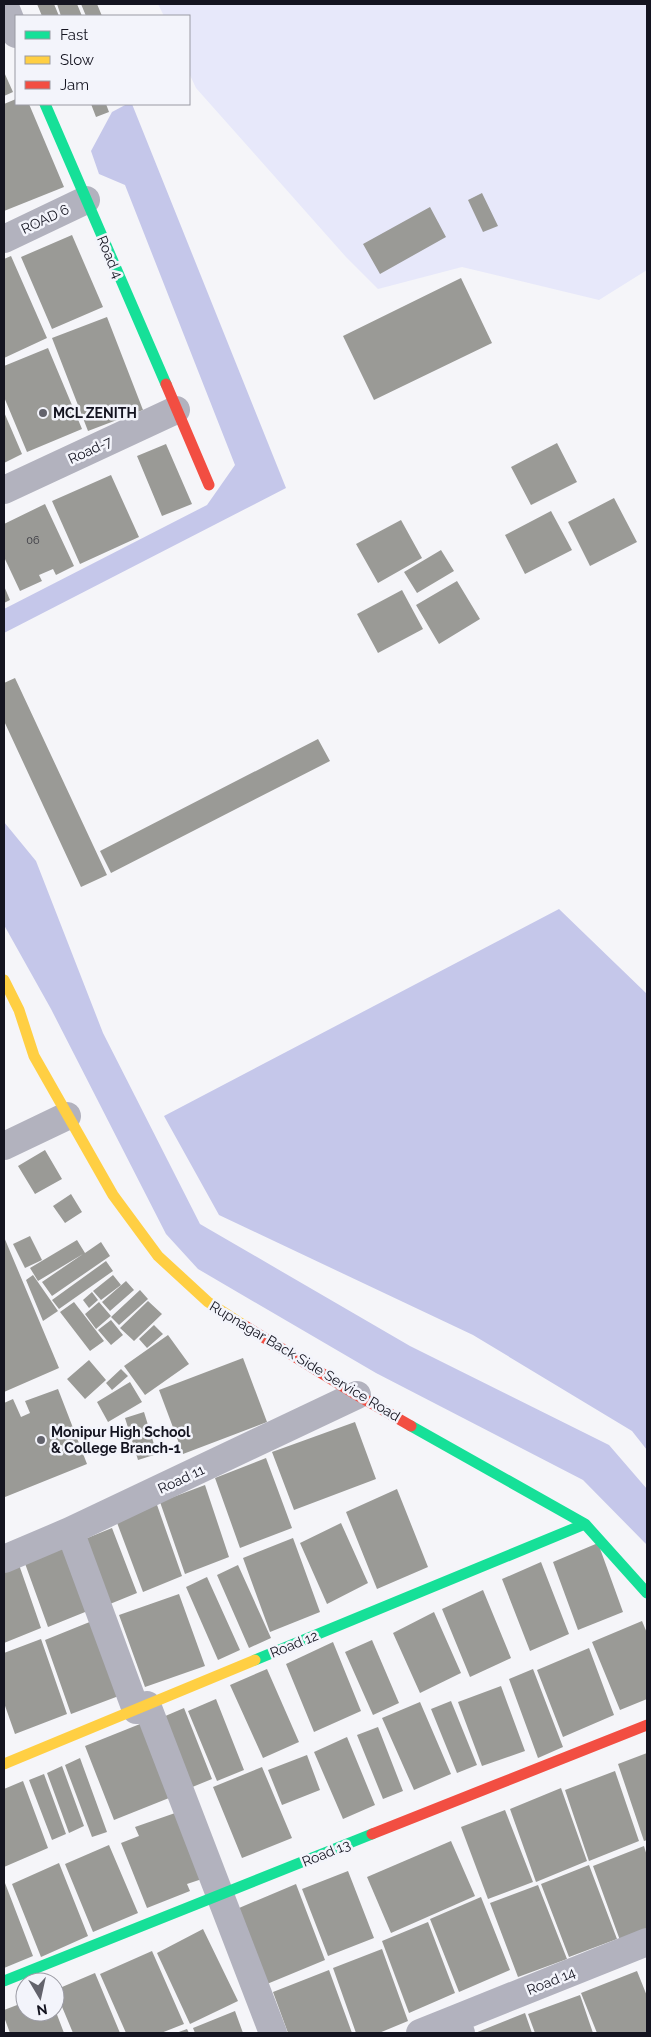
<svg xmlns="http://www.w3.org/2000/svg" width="651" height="2037" font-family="Raleway,sans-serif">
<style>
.green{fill:#e7e8fa}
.water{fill:#c5c7ea}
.building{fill:#9a9a96}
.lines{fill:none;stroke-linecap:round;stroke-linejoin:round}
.street{stroke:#b2b2be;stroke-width:28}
.fast{stroke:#16e098;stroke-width:11}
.slow{stroke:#ffcf43;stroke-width:11}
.jam{stroke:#f24e42;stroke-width:11}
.poi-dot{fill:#63636c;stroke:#f3f4fb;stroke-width:2}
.labels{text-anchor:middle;stroke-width:5;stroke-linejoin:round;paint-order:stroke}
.number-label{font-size:11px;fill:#36363e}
.street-label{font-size:14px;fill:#141420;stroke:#f3f4fb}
.poi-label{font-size:14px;font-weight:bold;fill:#141420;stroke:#f3f4fb;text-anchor:start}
</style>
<rect width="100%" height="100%" fill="#f5f5f9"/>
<!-- green -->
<path class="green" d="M158 4H647V270L599 300 462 267 378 289 346 257 196 88 189 73V16H164Z"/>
<!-- water -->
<path class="water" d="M127 104H132L286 488 4 633V609L207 505 235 465 125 185 99 174 91 151 112 112Z
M4 822 36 861 103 1033 200 1224 410 1346 609 1445 647 1489V1545L583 1480 376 1373 198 1269 166 1234 51 1009 4 925Z
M559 909 647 994V1450L632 1431 473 1335 219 1215 164 1116Z"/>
<!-- building -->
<path class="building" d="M37 4H54L59 16H42Z
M57 4H77L82 16H61Z
M81 4H97L102 16H86Z
M4 72 13 92 4 96Z
M16 99V104H29L64 187 4 211V104Z
M91 104H106L109 112 96 117Z
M482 193 498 226 483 232 468 200Z
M430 207 446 237 380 274 363 244Z
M72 235 103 307 52 329 21 257Z
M11 256 47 338 4 358V259Z
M461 278 492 343 374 400 343 336Z
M107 317 143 410 88 431 52 338Z
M48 348 82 429 27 452 4 397V366Z
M4 412 22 454 4 463Z
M557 443 577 482 531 505 511 467Z
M166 444 192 504 162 516 137 456Z
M111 475 139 537 80 564 52 501Z
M614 498 637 542 590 566 568 522Z
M45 504 74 566 56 575 53 569 39 575 42 581 20 591 4 557V524Z
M551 511 572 550 525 574 505 535Z
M401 520 422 558 378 583 356 544Z
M441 550 454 571 417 593 404 572Z
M457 581 480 619 439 644 416 605Z
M4 586 10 600 4 603Z
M402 590 423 629 378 653 357 614Z
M15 678 107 875 81 887 4 721V683Z
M318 739 330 761 111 873 100 851Z
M45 1150 62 1179 35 1194 18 1166Z
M71 1194 82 1212 65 1223 53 1206Z
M30 1236 42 1260 25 1268 13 1244Z
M4 1237 59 1368 4 1392Z
M77 1240 85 1253 101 1242 110 1256 52 1296 42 1282 83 1254 38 1281 30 1268Z
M106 1261 113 1271 59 1309 52 1300Z
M33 1275 58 1311 43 1321 26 1280Z
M113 1275 121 1285 101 1300 93 1291Z
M126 1281 134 1290 110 1311 102 1302Z
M140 1290 148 1299 119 1325 111 1317Z
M92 1292 98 1300 89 1308 83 1300Z
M148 1301 162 1314 134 1341 120 1328Z
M74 1302 104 1341 90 1351 60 1312Z
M99 1302 111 1316 96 1329 85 1314Z
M111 1320 123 1335 111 1345 98 1330Z
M154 1325 163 1334 147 1348 139 1339Z
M168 1335 189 1364 145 1395 124 1366Z
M243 1358 267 1422 183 1454 159 1390Z
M89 1360 106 1380 85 1399 67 1379Z
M121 1369 128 1376 112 1390 106 1383Z
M130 1382 142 1402 108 1422 97 1402Z
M58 1389 87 1464 5 1497 4 1493V1403L13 1399 21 1417 30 1413 25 1401Z
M144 1412 157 1454 138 1460 125 1418Z
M355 1422 376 1479 294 1510 272 1452Z
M266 1458 292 1528 240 1548 215 1478Z
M205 1485 229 1557 185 1574 160 1502Z
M397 1489 428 1567 377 1589 346 1512Z
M156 1502 182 1576 143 1592 116 1520Z
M341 1523 368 1583 327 1604 300 1543Z
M112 1528 137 1593 105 1606 80 1541Z
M293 1538 320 1612 270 1632 243 1558Z
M70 1539 95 1608 48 1627 23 1558Z
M598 1543 623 1612 578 1630 553 1562Z
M17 1559 41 1628 4 1643V1564Z
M541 1562 569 1634 530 1651 502 1579Z
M238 1565 271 1638 249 1648 217 1575Z
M207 1577 240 1650 218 1660 186 1587Z
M483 1590 511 1658 470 1677 442 1609Z
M179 1594 205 1666 145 1687 119 1615Z
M434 1612 461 1673 420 1693 393 1633Z
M97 1619 124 1694 71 1714 45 1640Z
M642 1621 647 1633V1699L620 1710 592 1642Z
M41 1639 67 1714 15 1734 4 1703V1653Z
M372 1640 399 1703 373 1715 345 1652Z
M333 1642 361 1711 314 1732 286 1664Z
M589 1648 614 1715 563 1737 537 1670Z
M267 1669 299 1742 263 1758 230 1685Z
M533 1669 563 1747 538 1758 509 1679Z
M501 1686 525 1751 482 1766 458 1702Z
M216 1699 244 1770 217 1781 188 1711Z
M451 1701 477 1765 457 1773 431 1709Z
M420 1702 451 1774 414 1790 382 1718Z
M184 1708 212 1779 185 1790 156 1720Z
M145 1722 174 1796 114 1820 85 1746Z
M378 1727 403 1791 383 1799 357 1735Z
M347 1737 375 1805 343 1819 314 1752Z
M647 1753V1840L644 1841 618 1764Z
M307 1755 320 1790 282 1805 268 1770Z
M80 1758 107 1832 92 1837 65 1765Z
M62 1766 84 1826 69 1833 47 1773Z
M262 1767 292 1838 242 1858 213 1787Z
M615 1771 639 1841 589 1861 565 1790Z
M44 1774 66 1834 52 1840 29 1780Z
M23 1781 48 1848 4 1867V1789Z
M561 1788 587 1861 536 1882 510 1809Z
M505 1810 533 1882 488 1899 461 1827Z
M178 1812 205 1878 187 1884 190 1891 147 1908 121 1843 139 1836 135 1827Z
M451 1841 475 1896 391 1933 367 1877Z
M109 1845 138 1913 93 1932 65 1864Z
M644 1846 647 1856V1932L621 1943 593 1866Z
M59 1863 88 1936 41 1957 12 1884Z
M589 1865 617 1939 569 1957 541 1884Z
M348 1871 374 1938 328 1956 302 1889Z
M5 1883 33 1956 4 1968V1884Z
M296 1884 325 1960 267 1984 239 1908Z
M538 1885 567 1959 518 1977 490 1903Z
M481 1897 510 1970 459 1992 430 1919Z
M428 1922 455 1993 409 2013 382 1941Z
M203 1929 238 2001 190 2024 157 1953Z
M382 1949 408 2021 379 2033H356L333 1968Z
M152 1951 184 2024 161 2033H126L100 1974Z
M329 1970 352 2033H288L273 1992Z
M637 1971 647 1996V2033H597L581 1993Z
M95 1973 120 2033H73L55 1990Z
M580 1995 593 2033H535L528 2014Z
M25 2002V2012H56L64 2033H10L4 2017V2010Z
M235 2011 243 2033H195L193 2028Z
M525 2013 532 2033H475Z
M187 2029 189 2033H176Z"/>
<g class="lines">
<!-- street -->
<path class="street" d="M4 4 16 34
M4 239 86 200
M4 490 176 410
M4 1146 67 1116
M70 1531 136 1710
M4 1559 70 1531 357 1395
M147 1705 273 2033
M455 2019 647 1942
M420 2033 455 2019 461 2033"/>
<!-- fast -->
<path class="fast" d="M45 104 166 384
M411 1426 585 1524 647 1593
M255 1660 585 1524
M4 1981 372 1834"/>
<!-- slow -->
<path class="slow" d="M4 980 19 1010 34 1056 113 1195 158 1256 208 1302 245 1326
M4 1764 255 1660"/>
<!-- jam -->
<path class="jam" d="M166 384 209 485
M245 1326 357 1395 411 1426
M372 1834 647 1725"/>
</g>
<!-- markers -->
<g class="poi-dot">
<circle cx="43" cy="413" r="5"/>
<circle cx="41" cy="1440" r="5"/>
</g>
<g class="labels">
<!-- number labels -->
<g class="number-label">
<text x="33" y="544">06</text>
</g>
<!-- street labels -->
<g class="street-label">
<text transform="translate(45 219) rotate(-25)" y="5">ROAD 6</text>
<text transform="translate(110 257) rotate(67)" y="5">Road 4</text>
<text transform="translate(90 450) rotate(-25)" y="5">Road-7</text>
<text transform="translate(305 1361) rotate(31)" y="5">Rupnagar Back Side Service Road</text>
<text transform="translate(181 1479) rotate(-25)" y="5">Road 11</text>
<text transform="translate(294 1644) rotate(-22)" y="5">Road 12</text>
<text transform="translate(326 1853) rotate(-22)" y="5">Road 13</text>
<text transform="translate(551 1981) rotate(-22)" y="5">Road 14</text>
</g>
<!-- poi labels -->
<g class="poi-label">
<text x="53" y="418">MCL ZENITH</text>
<text x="51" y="1437">Monipur High School<tspan x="51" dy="16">&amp; College Branch-1</tspan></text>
</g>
</g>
<!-- border -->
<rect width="651" height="2037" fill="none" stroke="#141420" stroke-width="10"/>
<!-- legend -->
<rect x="15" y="15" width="175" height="90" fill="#f3f4fb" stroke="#9a9aa3"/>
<rect x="25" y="31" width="25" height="8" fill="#16e098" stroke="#9a9aa3"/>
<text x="60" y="40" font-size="15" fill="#141420">Fast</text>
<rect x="25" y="56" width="25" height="8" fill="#ffcf43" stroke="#9a9aa3"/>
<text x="60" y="65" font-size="15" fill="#141420">Slow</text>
<rect x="25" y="81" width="25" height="8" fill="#f24e42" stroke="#9a9aa3"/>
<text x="60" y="90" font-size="15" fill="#141420">Jam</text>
<!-- north arrow -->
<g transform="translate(40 1997) rotate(171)"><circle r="24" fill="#f3f4fb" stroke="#9a9aa3"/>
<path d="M0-4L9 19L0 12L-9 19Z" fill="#63636c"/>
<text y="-8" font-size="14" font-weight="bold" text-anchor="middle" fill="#141420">N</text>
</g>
</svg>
